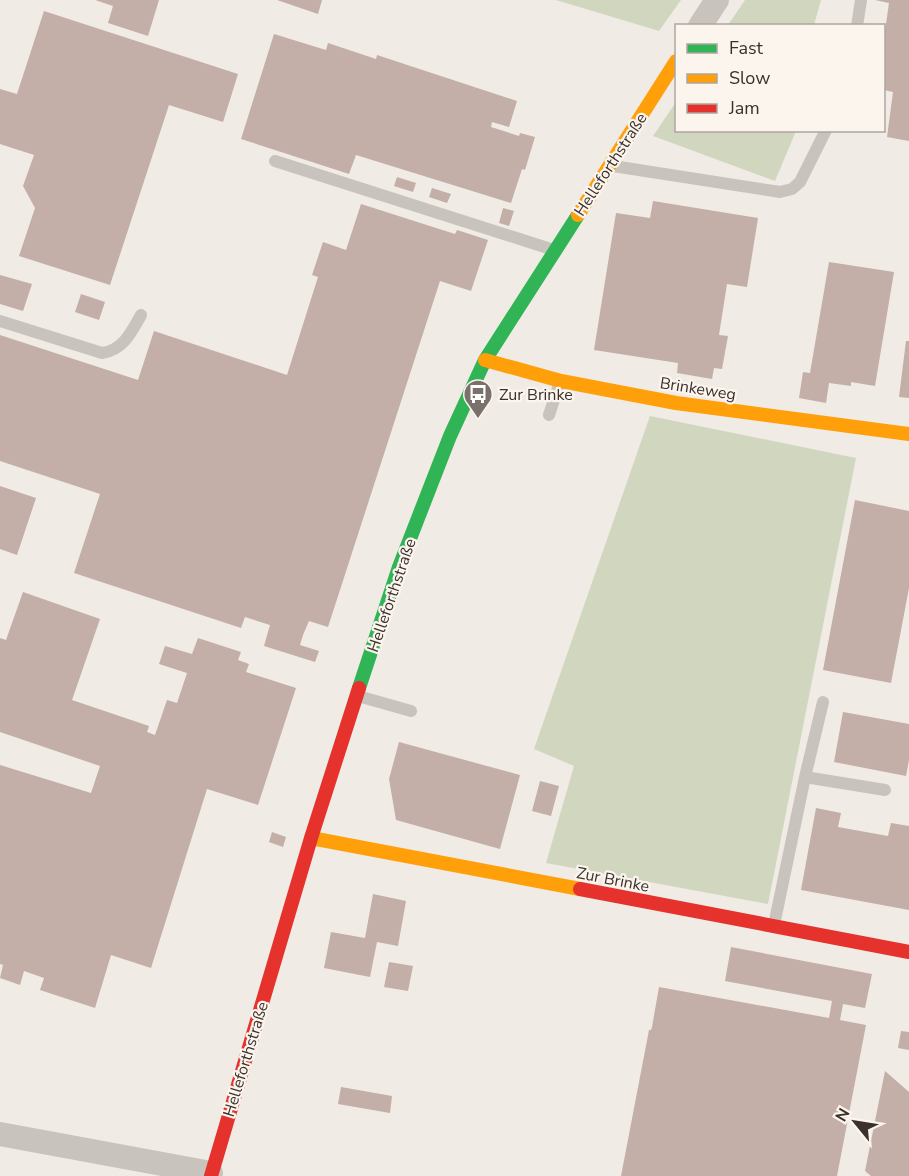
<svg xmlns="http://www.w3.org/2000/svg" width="909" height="1176" font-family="'Nunito Sans',sans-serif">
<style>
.green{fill:#d1d6bf}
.building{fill:#c3afa7}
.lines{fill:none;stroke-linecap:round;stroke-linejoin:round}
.lane{stroke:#c9c3be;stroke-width:12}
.street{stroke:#c9c3be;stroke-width:24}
.fast{stroke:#30b455;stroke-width:14}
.slow{stroke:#ff9f0a;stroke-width:14}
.jam{stroke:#e5322d;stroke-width:14}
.labels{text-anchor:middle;stroke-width:4.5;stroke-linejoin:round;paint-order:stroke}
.street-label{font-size:16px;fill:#3b302b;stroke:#fbf5ee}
.poi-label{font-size:16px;fill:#3b302b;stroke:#fbf5ee;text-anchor:start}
</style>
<rect width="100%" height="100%" fill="#f0ebe5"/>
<!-- green -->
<path class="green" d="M556 0H681L659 31Z
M745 0H821L814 25H728Z
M676 102V130L796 131 775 181 653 136Z
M650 416 856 458 768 904 546 863 574 766 534 749Z"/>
<!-- building -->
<path class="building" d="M95 0H159L148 36 108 23 113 6Z
M277 0H322L318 14Z
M875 0H909V141L887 137 893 92 884 90V38L889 3Z
M44 11 238 74 223 122 169 105 110 285 19 256 35 208 23 186 34 155 0 144V89L17 94Z
M274 34 326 50 328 43 376 59 377 55 517 101 509 127 492 122 491 127 519 136 520 133 535 137 525 170 522 169 511 203 356 155 349 174 241 139Z
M397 177 416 183 413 192 394 186Z
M432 188 451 194 447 203 429 197Z
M653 201 758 218 747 287 727 284 719 335 728 336 722 369 714 368 712 379 677 373 678 363 594 350 616 213 650 218Z
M361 204 455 234 457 230 488 240 471 291 440 281 328 627 309 621 303 635 300 645 319 651 315 662 264 646 270 625 245 617 241 628 74 573 100 494 0 461V335L138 380 154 331 287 375 318 277 312 275 323 242 346 250Z
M503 208 514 211 509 226 499 223Z
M829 262 894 272 875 386 851 382V386L829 383 826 403 799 398 803 372 810 373Z
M0 275 32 284 23 311 0 304Z
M81 294 105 302 99 320 75 312Z
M906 341H909V398L899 397Z
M0 486 36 498 17 555 0 549Z
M855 500 909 511V588L891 683 823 670Z
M23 592 100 619 72 700 149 726 147 732 155 735 167 700 177 703 187 673 159 664 165 646 192 654 198 638 241 652 238 660 249 664 246 672 296 688 258 805 207 789 151 968 111 955 95 1008 40 990 44 978 24 971 20 985 0 978 3 965 0 964V765L91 793 100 766 0 732V638L6 640Z
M843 712 909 724V760L906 776 834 762Z
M399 742 520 775 500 849 396 820 389 779Z
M540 781 559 786 551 816 532 811Z
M816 808 841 813 838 827 888 836 891 823 909 826V910L801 890Z
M272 832 286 837 283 847 269 842Z
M373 894 406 901 398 946 377 942 370 977 324 968 331 932 365 938Z
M731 947 872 974 865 1008 843 1004 840 1020 866 1025 837 1176H621L649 1030H651L652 1027 659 987 829 1018 832 1001 725 981Z
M389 962 413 966 408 991 384 987Z
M901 1031 909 1032V1050L898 1048Z
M885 1071 909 1092V1176H871L865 1171Z
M341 1087 392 1096 390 1113 338 1104Z"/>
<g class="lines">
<!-- lane -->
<path class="lane" d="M857 26 861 0
M275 161 554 250
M613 166 780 192 792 189 800 182 826 130
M0 321 102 353C123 350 131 333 141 315
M549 415 560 382
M358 696 411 711
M805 777 823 702
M774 925 805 777 885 790"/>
<!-- street -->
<path class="street" d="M700 26 717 0
M0 1134 211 1173"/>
<!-- fast -->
<path class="fast" d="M359 688 399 567 450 436 485 360 578 215"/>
<!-- slow -->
<path class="slow" d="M578 215 676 61
M485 360 561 381 676 403 909 434
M311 838 580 889"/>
<!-- jam -->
<path class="jam" d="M580 889 909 952
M211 1176 311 838 359 688"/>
</g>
<!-- icons -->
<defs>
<g id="bus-pin" transform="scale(1.5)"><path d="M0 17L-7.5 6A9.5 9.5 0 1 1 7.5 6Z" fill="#7a716c" stroke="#fbf5ee"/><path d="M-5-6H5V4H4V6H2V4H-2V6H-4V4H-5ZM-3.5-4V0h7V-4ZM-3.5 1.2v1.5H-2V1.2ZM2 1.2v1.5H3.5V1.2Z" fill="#fff"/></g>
</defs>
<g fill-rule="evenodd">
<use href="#bus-pin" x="478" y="394"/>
</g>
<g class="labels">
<!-- street labels -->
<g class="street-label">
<text transform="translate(610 164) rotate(-57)" y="6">Helleforthstraße</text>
<text transform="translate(698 388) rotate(9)" y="6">Brinkeweg</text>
<text transform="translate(391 595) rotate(-71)" y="6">Helleforthstraße</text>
<text transform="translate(613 879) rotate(11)" y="6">Zur Brinke</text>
<text transform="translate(245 1059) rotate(-73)" y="6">Helleforthstraße</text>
</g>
<!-- poi labels -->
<g class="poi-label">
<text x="499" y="400">Zur Brinke</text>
</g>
</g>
<!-- legend -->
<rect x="675" y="24" width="210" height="108" fill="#fbf5ee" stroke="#aea6a0" stroke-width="1.5"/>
<rect x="687" y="44" width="30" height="9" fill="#30b455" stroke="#aea6a0" stroke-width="1.5"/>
<text x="729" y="54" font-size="18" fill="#3b302b">Fast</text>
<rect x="687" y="74" width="30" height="9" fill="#ff9f0a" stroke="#aea6a0" stroke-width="1.5"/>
<text x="729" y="84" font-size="18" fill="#3b302b">Slow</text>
<rect x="687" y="104" width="30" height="9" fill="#e5322d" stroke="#aea6a0" stroke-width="1.5"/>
<text x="729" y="114" font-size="18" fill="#3b302b">Jam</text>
<!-- north arrow -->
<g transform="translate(855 1122) rotate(300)" stroke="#fbf5ee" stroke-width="4.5" paint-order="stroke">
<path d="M0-4.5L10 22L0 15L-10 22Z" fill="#3b302b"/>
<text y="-9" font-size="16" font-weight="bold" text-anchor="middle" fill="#3b302b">N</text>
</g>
</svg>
